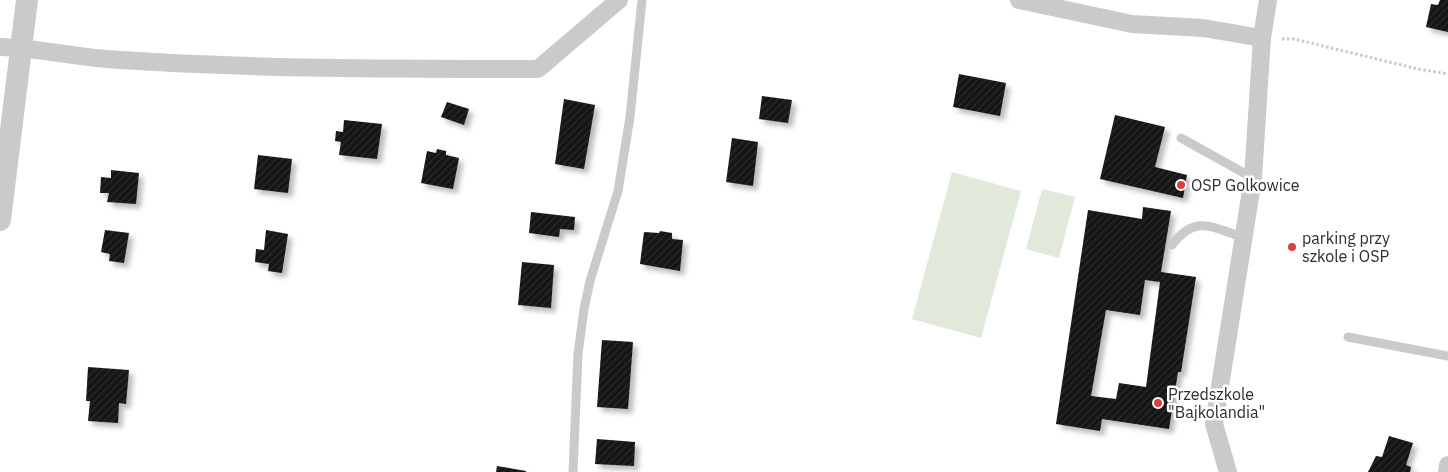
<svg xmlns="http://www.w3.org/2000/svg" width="1448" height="472" font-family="'IBM Plex Sans',sans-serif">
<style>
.garden{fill:#e1e9db}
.building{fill:url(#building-hatch);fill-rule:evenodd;filter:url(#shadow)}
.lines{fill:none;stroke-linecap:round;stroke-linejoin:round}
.path{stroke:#cacaca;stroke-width:3;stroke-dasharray:2.5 2.5;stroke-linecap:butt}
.service{stroke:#cacaca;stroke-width:9}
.minor{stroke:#cacaca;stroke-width:18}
.tertiary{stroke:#cacaca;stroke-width:22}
.poi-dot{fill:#d9443a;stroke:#fff;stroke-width:2}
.labels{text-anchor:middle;stroke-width:5;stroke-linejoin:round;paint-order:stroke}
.poi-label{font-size:16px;fill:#2d2d2d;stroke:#fff;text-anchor:start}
</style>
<defs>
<pattern id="building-hatch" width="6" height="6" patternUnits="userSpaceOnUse" patternTransform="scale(1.25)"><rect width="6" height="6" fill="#141414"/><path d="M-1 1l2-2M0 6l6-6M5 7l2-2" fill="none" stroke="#2e2e2e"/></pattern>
<filter id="shadow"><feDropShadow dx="4.5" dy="4.5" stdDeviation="2.5" flood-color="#0004"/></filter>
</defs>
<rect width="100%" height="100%" fill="#fff"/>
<!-- garden -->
<path class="garden" d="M952 172 1021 191 981 338 912 319Z
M1042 189 1075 197 1059 258 1026 249Z"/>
<!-- building -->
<path class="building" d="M1440 0H1448V32L1426 27 1431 4 1438 5Z
M959 74 1006 83 1000 116 953 107Z
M762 96 792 100 788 123 759 119Z
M564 99 595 105 584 169 555 164Z
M447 102 469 109 464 125 441 117Z
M1115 115 1165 127 1155 167 1187 175 1183 198 1100 179Z
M344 120 382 124 377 159 339 155 341 142 335 141 336 131 343 132Z
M732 138 758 142 753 186 726 182Z
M437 149 446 151V155L459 158 453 189 421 183 427 151 436 153Z
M258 155 292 159 288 193 254 189Z
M111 170 139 173 136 204 107 202 109 193H100L101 177 111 178Z
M1143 207 1171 211 1161 272 1196 277 1181 372H1178L1169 429 1102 419 1100 431 1056 424 1088 210 1142 219ZM1145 280 1160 282 1146 387 1119 383 1116 399 1091 396 1106 310 1140 315Z
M531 212 575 217 574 230 560 229 559 237 529 233Z
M105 230 129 233 124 263 109 261 110 254 101 252Z
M266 230 288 234 282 273 268 271 269 264 255 262 256 249 264 250Z
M660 231 672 233V239L683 240 680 271 640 264 644 232 659 233Z
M522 262 554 265 551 308 518 305Z
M602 340 633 342 628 409 597 407Z
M88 367 129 370 126 404 119 403 118 423 88 421 90 401H86Z
M1389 436 1413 443 1406 465 1411 467 1410 472H1368L1376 456 1382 457Z
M597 439 635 442 634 466 595 464Z
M497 466 526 471V472H496Z"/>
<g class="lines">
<!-- path -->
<path class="path" d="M1282 39H1294L1418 69 1448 74"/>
<!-- service -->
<path class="service" d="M1181 138 1253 178
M1172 245C1195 214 1212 227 1244 238
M1348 337 1448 356
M573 472 578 354 584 309 590 281 618 191 630 117 642 0"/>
<!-- minor -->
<path class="minor" d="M1019 0 1132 24 1203 28 1262 38
M0 47C36 48 70 56 106 59 250 69 394 69 538 69L619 0
M1228 472 1214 424 1253 178 1262 38 1268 0
M1447 472 1448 465"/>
<!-- tertiary -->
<path class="tertiary" d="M0 220 27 0"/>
</g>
<!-- markers -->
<g class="poi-dot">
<circle cx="1181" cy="185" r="5"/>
<circle cx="1292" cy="247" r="5"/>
<circle cx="1158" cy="403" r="5"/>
</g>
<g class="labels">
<!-- poi labels -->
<g class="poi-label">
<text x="1191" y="191">OSP Golkowice</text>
<text x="1302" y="244">parking przy<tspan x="1302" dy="18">szkole i OSP</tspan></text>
<text x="1168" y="400">Przedszkole<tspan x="1168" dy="18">"Bajkolandia"</tspan></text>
</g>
</g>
</svg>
